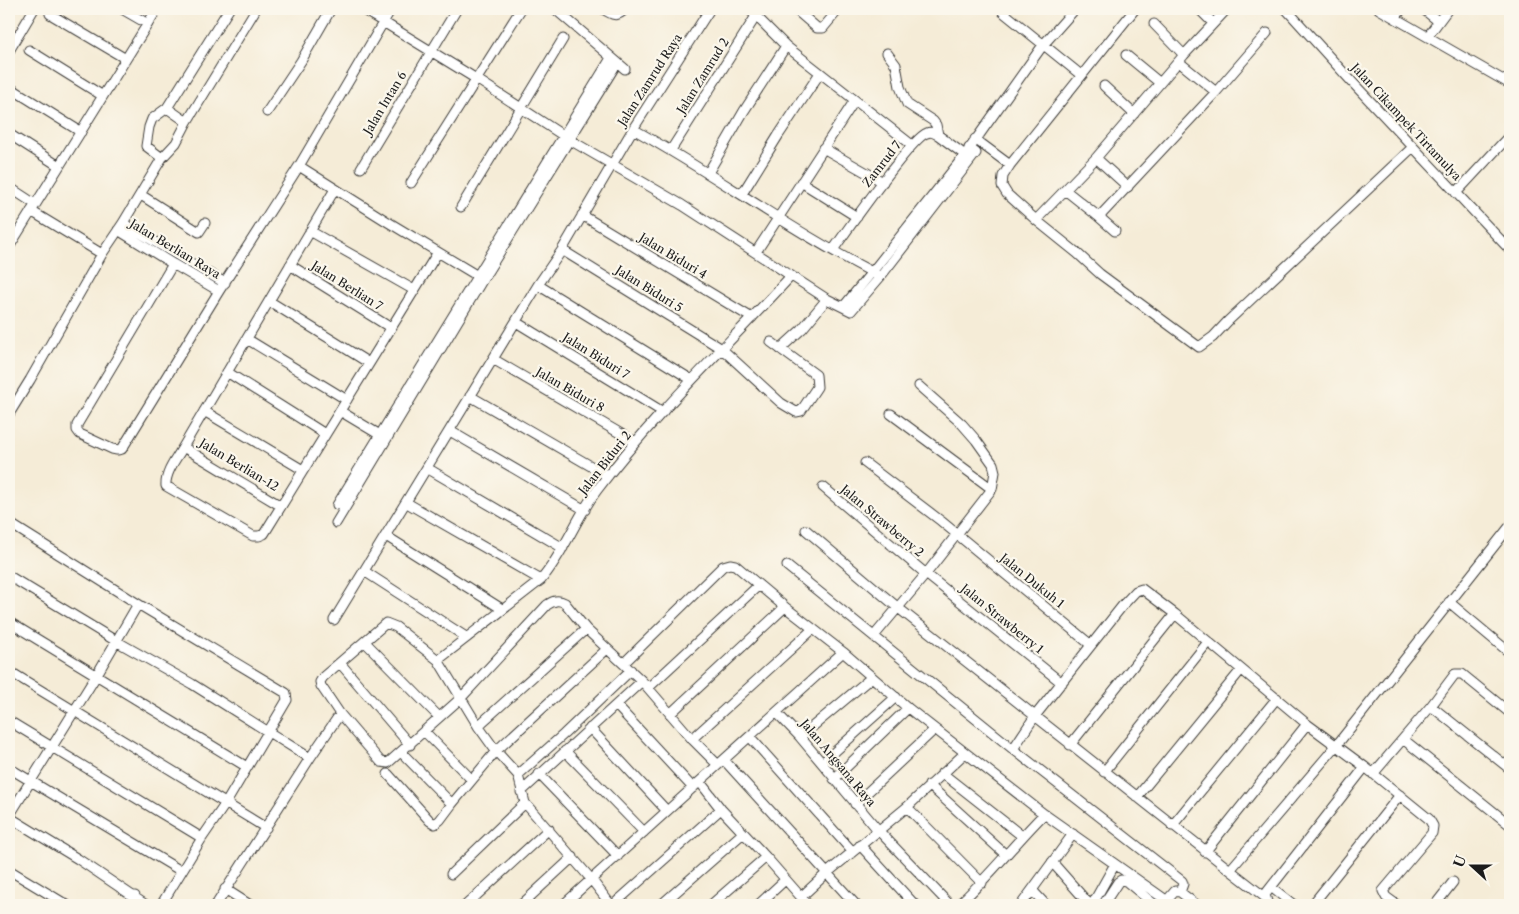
<svg xmlns="http://www.w3.org/2000/svg" width="1519" height="914" font-family="'Libre Caslon Text',serif">
<style>
.lines{fill:none;stroke-linecap:round;stroke-linejoin:round}
.minor-casing{stroke:#3d3b38;stroke-width:11}
.minor{stroke:#fff;stroke-width:9}
.labels{text-anchor:middle;stroke-width:4.5;stroke-linejoin:round;paint-order:stroke}
.street-label{font-size:12px;fill:#1c1c1c;stroke:#fbf7ec}
</style>
<rect width="100%" height="100%" fill="#fbf7ec"/>
<filter id="ink" filterUnits="userSpaceOnUse"><feTurbulence type="fractalNoise" baseFrequency=".02" numOctaves="2"/><feDisplacementMap in="SourceGraphic" scale="10" xChannelSelector="R" yChannelSelector="G"/><feConvolveMatrix kernelMatrix="1 2 1 2 8 2 1 2 1" color-interpolation-filters="sRGB"/></filter>
<filter id="wash" filterUnits="userSpaceOnUse"><feTurbulence type="fractalNoise" baseFrequency=".0096" numOctaves="4" result="noise"/><feDisplacementMap in="SourceGraphic" scale="20" xChannelSelector="R" yChannelSelector="G"/><feGaussianBlur stdDeviation="1.12" result="paint"/><feColorMatrix in="noise" values="0 0 0 0 0 0 0 0 0 0 0 0 0 0 0 0 0 1.4 0 .05"/><feComposite in="paint" operator="in"/></filter>
<g filter="url(#wash)">
<rect width="100%" height="100%" fill="#f5ecd7"/>
</g>
<g filter="url(#ink)">
<g class="lines">
<!-- minor casing -->
<g class="minor-casing">
<path id="minor" d="M122 9 148 24
M362 9 478 80 570 140 682 205 827 299 851 311 881 276 976 153 969 148
M555 9 625 69
M603 9C612 15 617 18 625 9
M749 9 786 46 912 145
M795 9 817 28H823L839 9
M1199 9 1213 23
M1286 9 1353 83 1510 250
M1379 9 1510 84
M1423 9 1438 21
M1003 12 1081 75
M50 14 126 59
M1395 18 1402 9
M1154 24 1184 55
M1428 36 1448 9
M29 50 103 96
M9 51 34 9
M887 53 896 65 900 87 907 104 933 121 936 125 938 135
M1126 55 1160 83
M1179 62 1216 92
M1104 86 1134 114
M9 87 81 132
M267 112 301 61 331 9
M187 122 167 108 229 9
M633 129C716 175 793 232 878 275
M9 134 59 166
M975 139 1010 165 1003 176 1002 186 1007 194 1036 220 1077 253 1100 274 1199 347 1213 337 1228 321 1413 147
M823 148 883 182
M671 150 756 16
M162 158 146 146 149 127 152 119 167 108
M1096 158 1128 187
M1010 165 1135 9
M299 166 388 222 481 278
M361 168 457 9
M708 173 744 111 786 46
M801 182 857 217
M411 183 521 9
M9 187 35 204
M335 189 183 447C177 458 165 472 166 486L253 536H259L264 534 438 252
M1065 190 1099 217 1216 92 1267 33
M1456 193 1510 135
M742 194 778 136 820 73
M141 195 199 232 205 223
M461 207 563 39
M31 211 102 254
M582 215 752 318
M1099 217 1115 231
M1036 220 1096 158 1184 55 1227 9
M123 223 225 283
M118 230 173 264 219 291
M310 231 414 290
M9 247 157 9
M562 250 722 349 781 403 796 412 801 411 817 387 816 375 771 342
M833 250C846 232 912 137 927 133 931 131 934 133 938 135L965 155
M756 252 855 100
M173 264 77 425V430L80 434 112 449 117 450 122 449 219 291 299 166 391 9
M290 265 391 328
M538 285 692 380
M269 301 369 363
M844 306 872 272 965 155 1043 45 1075 9
M516 322 663 412
M247 339 347 400
M780 349 802 329 827 299
M493 359 635 442
M227 372 325 434
M919 386 962 424 976 440 993 464 995 472 992 489
M470 396 608 476
M204 411 303 470
M340 411 380 435
M9 414 30 380 102 254 123 223 162 158 176 143 187 122 256 9
M450 431 585 510
M183 447 281 506
M865 463 941 521 1091 645
M427 468 563 548
M823 487 926 574 1062 683
M407 503 541 580
M337 505 611 58
M9 523 138 604 286 693 287 700 226 803 202 838 161 905
M336 523 483 279 617 63
M806 530 897 607 1230 870
M386 536 502 609
M787 566 1013 749 1182 881 1183 884 1180 892
M364 571 466 637
M9 576 116 641 192 684 310 758
M1449 602 1510 653
M334 620 538 285 562 250 633 129 710 9
M9 622 247 767
M874 636 926 574 992 489 891 414
M365 642 439 717
M438 660 541 580C564 553 576 518 597 490 655 413 726 347 791 276
M340 663 410 745
M624 663 723 566 730 564 735 565 785 607 843 652 908 708 1044 814 1173 905
M9 671 266 828
M648 688 759 585
M616 705 693 788
M1431 706 1510 769
M777 713 800 737 878 830 950 905
M670 714 785 607
M9 721 202 838
M478 726 586 629
M590 728 667 811
M424 731 472 780
M750 737 852 851
M800 737 872 677
M692 739 813 629
M1403 739 1510 825
M1070 745 1175 614
M1013 749 1035 716 1123 605 1136 591 1142 589 1175 614 1307 724 1365 767 1429 819 1433 826 1432 833 1383 891 1386 897 1397 905
M565 751 644 832
M401 752 452 804
M724 760 856 905
M822 763 896 697
M9 768 181 871
M1104 772 1208 642
M942 773 1022 836
M388 774 430 821 435 824 440 820 452 804 496 751 607 649
M539 774 618 856
M1373 774 1431 706 1455 674H1462L1510 713
M518 775 564 734 631 670
M834 779 908 708
M700 782 721 809 766 857 808 905
M929 785 1006 855
M521 792 642 681
M1137 797 1241 670
M855 804 935 729
M907 807 982 883
M9 816 96 676 138 604
M9 817 78 859 146 905
M1172 826 1277 698
M860 845 915 905
M1205 852 1307 724
M1052 862 1090 905
M9 870 67 905
M451 874 525 803
M1271 887 1294 905
M225 889 250 905
M1032 890 1046 905
M1264 896 1365 767
M801 897 827 873 907 807 965 753
M129 905 135 896
M216 905 310 758 340 714
M466 905 549 829
M521 905 573 857
M563 905 843 652
M611 905 591 879 525 803 518 775 496 751 478 726 438 660 396 627 386 623 323 677 320 682 321 686 340 714 381 762 388 763 461 698 547 605C553 601 558 599 565 603L586 629 642 681 692 739 718 765
M613 905 721 809
M661 905 743 833
M711 905 766 857
M758 905 785 880
M958 905C989 877 1014 844 1044 814
M1021 905 1073 834
M1092 905 1115 864
M1103 905 1118 882 1121 880 1126 881 1155 905
M1163 905 1175 891 1180 892 1197 905
M1268 905 1266 898 1230 870 1336 746 1510 526
M1312 905 1400 795
M1435 905 1453 882"/>
</g>
<!-- minor -->
<use href="#minor" class="minor"/>
</g>
</g>
<g class="labels">
<!-- street labels -->
<g class="street-label">
<text transform="translate(703 76) rotate(-58)" y="4">Jalan Zamrud 2</text>
<text transform="translate(650 80) rotate(-57)" y="4">Jalan Zamrud Raya</text>
<text transform="translate(385 103) rotate(-59)" y="4">Jalan Intan 6</text>
<text transform="translate(1406 122) rotate(47)" y="4">Jalan Cikampek Tirtamulya</text>
<text transform="translate(882 164) rotate(-52)" y="4">Zamrud 7</text>
<text transform="translate(175 249) rotate(31)" y="4">Jalan Berlian Raya</text>
<text transform="translate(673 256) rotate(31)" y="4">Jalan Biduri 4</text>
<text transform="translate(347 286) rotate(32)" y="4">Jalan Berlian 7</text>
<text transform="translate(649 289) rotate(32)" y="4">Jalan Biduri 5</text>
<text transform="translate(596 356) rotate(32)" y="4">Jalan Biduri 7</text>
<text transform="translate(570 390) rotate(30)" y="4">Jalan Biduri 8</text>
<text transform="translate(605 463) rotate(-52)" y="4">Jalan Biduri 2</text>
<text transform="translate(239 465) rotate(31)" y="4">Jalan Berlian-12</text>
<text transform="translate(882 521) rotate(40)" y="4">Jalan Strawberry 2</text>
<text transform="translate(1032 581) rotate(39)" y="4">Jalan Dukuh 1</text>
<text transform="translate(1002 619) rotate(39)" y="4">Jalan Strawberry 1</text>
<text transform="translate(838 763) rotate(50)" y="4">Jalan Angsana Raya</text>
</g>
</g>
<!-- margin -->
<rect width="1519" height="914" fill="none" stroke="#fbf7ec" stroke-width="30"/>
<!-- north arrow -->
<g transform="translate(1472 866) rotate(291)" stroke="#fbf7ec" stroke-width="4" paint-order="stroke">
<path d="M0-4L9 19L0 12L-9 19Z" fill="#1c1c1c"/>
<text y="-8" font-size="14" font-weight="bold" text-anchor="middle" fill="#1c1c1c">U</text>
</g>
</svg>
